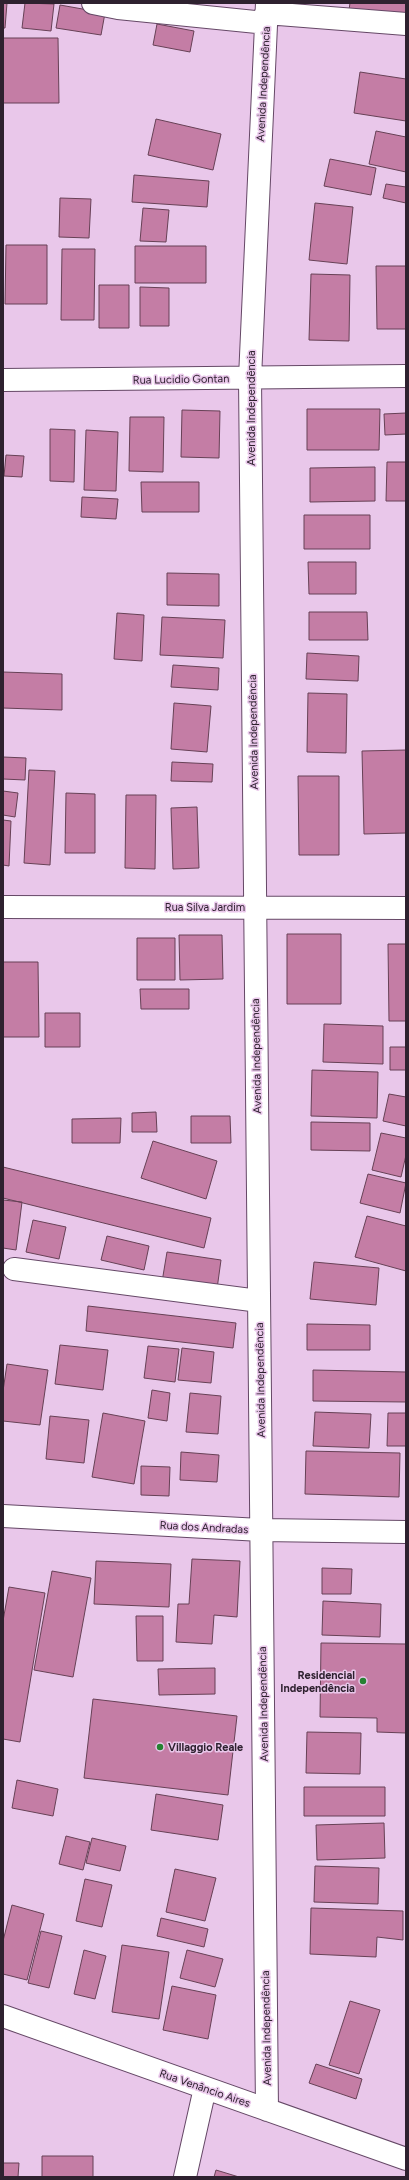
<svg xmlns="http://www.w3.org/2000/svg" width="409" height="2180" font-family="Figtree,sans-serif">
<style>
.building{fill:#c47da5;stroke:#674156}
.lines{fill:none;stroke-linecap:round;stroke-linejoin:round}
.minor-casing{stroke:#654866;stroke-width:24}
.minor{stroke:#fff;stroke-width:22}
.poi-dot{fill:#268232;stroke:#e9c7ea;stroke-width:1.5}
.labels{text-anchor:middle;stroke-width:3;stroke-linejoin:round;paint-order:stroke}
.street-label{font-size:11px;fill:#2e212f;stroke:#e9c7ea}
.poi-label{font-size:11px;font-weight:bold;fill:#2e212f;stroke:#e9c7ea;text-anchor:end}
</style>
<rect width="100%" height="100%" fill="#e9c7ea"/>
<!-- building -->
<path class="building" d="M3 3H7L5 28H3Z
M25 3 54 4 51 31 22 28Z
M350 3H406V15L349 10Z
M60 5 105 13 101 35 56 28Z
M157 24 194 31 190 52 153 45Z
M3 38H58L59 103H3Z
M360 72 406 79V121L354 113Z
M156 119 221 134 213 170 148 155Z
M376 131 406 137V172L369 164Z
M330 159 376 168 371 195 324 186Z
M134 175 209 181 207 207 132 202Z
M386 184 406 187V203L383 198Z
M60 198 91 199 89 238 59 237Z
M315 203 353 207 347 264 309 260Z
M143 208 169 210 166 242 140 241Z
M6 245H47V304H5Z
M135 246H206V283H135Z
M62 249H95L94 320H61Z
M376 266H406V329H377Z
M311 274 350 275 349 341 309 340Z
M99 285H129V328H99Z
M140 287 169 288V326H140Z
M307 409H380L379 450H307Z
M182 410 220 411 219 458 181 457Z
M406 413V434L385 435 384 414Z
M130 417H164L163 472 129 471Z
M50 429 75 430 74 482 50 481Z
M86 430 118 432 116 491 84 490Z
M6 455 24 456 22 477 4 476Z
M387 462H406V501H386Z
M375 467V501L310 502V468Z
M141 482H199V512H142Z
M82 497 118 499 116 519 81 517Z
M304 515H370V549H304Z
M308 562H356V594H309Z
M167 573 219 574V606L167 605Z
M309 612H367L368 640H309Z
M117 613 144 615 142 661 114 659Z
M162 617 225 620 223 658 160 655Z
M307 653 359 656 358 681 306 679Z
M173 665 219 668 218 690 171 687Z
M3 672 62 674V710L3 708Z
M308 693 347 694 346 753 307 752Z
M174 703 211 706 207 752 171 749Z
M406 750V833L364 834 362 751Z
M3 757 26 758 25 780 3 779Z
M172 762 213 764 212 782 171 781Z
M29 770 55 771 50 865 24 863Z
M298 776H339V855H299Z
M3 791 18 793 15 817 3 815Z
M66 793 95 794V853H65Z
M126 795H156L155 869 125 868Z
M197 807 199 868 173 869 171 808Z
M3 820 11 821 9 866 3 865Z
M287 934H341V1004H287Z
M179 935H222L223 979 180 980Z
M137 938H175V980H137Z
M388 944H406V1021H389Z
M3 962H38L39 1037H3Z
M140 989H189V1009H141Z
M45 1013H80V1047H45Z
M324 1024 383 1026V1064L323 1062Z
M390 1047H406V1070H390Z
M312 1070 378 1072 377 1118 311 1116Z
M389 1094 406 1097V1126L383 1121Z
M156 1112 157 1132H132V1113Z
M191 1116H230L231 1143H191Z
M121 1118 120 1143H72V1119Z
M311 1122 370 1123V1151L311 1150Z
M381 1133 406 1138V1155L401 1177 372 1170Z
M153 1141 217 1161 206 1199 141 1178Z
M3 1167 211 1218 204 1248 3 1198Z
M368 1174 406 1183 400 1213 360 1203Z
M3 1200 22 1202 16 1250 3 1248Z
M367 1216 406 1226V1271L355 1257Z
M33 1220 66 1227 59 1259 26 1252Z
M107 1236 149 1246 144 1270 101 1260Z
M167 1252 221 1260 217 1289 162 1282Z
M314 1262 379 1268 376 1305 310 1299Z
M88 1306 236 1323 233 1348 86 1331Z
M307 1324 370 1325V1350H307Z
M60 1345 108 1350 103 1390 55 1384Z
M148 1346 179 1349 175 1382 144 1378Z
M182 1348 214 1352 211 1383 178 1380Z
M7 1364 48 1370 40 1425 3 1421V1391Z
M313 1370 406 1372V1402L313 1401Z
M152 1390 170 1393 167 1421 148 1418Z
M190 1393 221 1396 218 1434 186 1432Z
M315 1412 371 1414 369 1448 313 1446Z
M103 1413 145 1421 134 1484 92 1477Z
M388 1413H406V1446H387Z
M50 1416 89 1420 84 1463 46 1459Z
M306 1451 400 1453 399 1497 305 1494Z
M181 1452 219 1455 217 1482 180 1480Z
M141 1466 170 1467 169 1496 141 1495Z
M192 1559 240 1561 237 1617 214 1615 212 1644 176 1642 178 1604H189Z
M96 1561 171 1564 169 1607 94 1604Z
M322 1568 352 1569 351 1594H322Z
M52 1571 91 1578 73 1677 34 1670Z
M9 1587 45 1593 20 1742 3 1739V1621Z
M323 1601 381 1604 380 1637 322 1635Z
M136 1616H163V1661H137Z
M321 1643 406 1644V1733L377 1732V1718L320 1717Z
M215 1668V1694L159 1695 158 1669Z
M93 1699 237 1716 228 1795 84 1778Z
M307 1732 361 1733 360 1774 306 1773Z
M17 1780 58 1789 53 1816 12 1808Z
M304 1787H385V1816H304Z
M156 1794 223 1805 218 1840 151 1830Z
M384 1823 385 1858 317 1860 316 1825Z
M66 1836 90 1842 83 1870 59 1864Z
M92 1838 126 1846 120 1871 86 1863Z
M315 1866 379 1868 378 1904 314 1902Z
M175 1869 216 1878 205 1921 166 1912Z
M85 1879 112 1885 102 1927 76 1921Z
M12 1905 44 1914 27 1980 3 1974V1941Z
M311 1908 403 1911V1940L377 1937 376 1957 310 1954Z
M161 1918 208 1929 204 1947 157 1936Z
M41 1931 62 1936 49 1988 28 1983Z
M122 1945 169 1952 159 2019 112 2012Z
M84 1950 106 1956 95 1999 74 1994Z
M187 1950 223 1959 215 1987 180 1978Z
M172 1986 216 1995 208 2039 163 2030Z
M350 2001 380 2010 359 2074 329 2065Z
M316 2064 362 2079 356 2099 309 2083Z
M42 2156H93V2177H42Z
M3 2163H19L18 2177H3Z
M216 2170 239 2177H214Z"/>
<g class="lines">
<!-- minor casing -->
<g class="minor-casing">
<path id="minor" d="M93 3 118 8 266 23
M267 3 250 378 267 2110
M266 13 406 24
M3 380 406 376
M3 907 406 908
M14 1269 259 1301
M3 1516 261 1530 406 1532
M3 2016 406 2159
M185 2177 205 2088"/>
</g>
<!-- minor -->
<use href="#minor" class="minor"/>
</g>
<!-- markers -->
<g class="poi-dot">
<circle cx="363" cy="1681" r="4"/>
<circle cx="160" cy="1747" r="4"/>
</g>
<g class="labels">
<!-- street labels -->
<g class="street-label">
<text transform="translate(263 84) rotate(-87)" y="4">Avenida Independência</text>
<text transform="translate(181 379) rotate(-1)" y="4">Rua Lucidio Gontan</text>
<text transform="translate(251 408) rotate(-90)" y="4">Avenida Independência</text>
<text transform="translate(253 732) rotate(-91)" y="4">Avenida Independência</text>
<text x="205" y="911">Rua Silva Jardim</text>
<text transform="translate(256 1056) rotate(-91)" y="4">Avenida Independência</text>
<text transform="translate(260 1380) rotate(-91)" y="4">Avenida Independência</text>
<text transform="translate(204 1527) rotate(3)" y="4">Rua dos Andradas</text>
<text transform="translate(263 1704) rotate(-91)" y="4">Avenida Independência</text>
<text transform="translate(266 2028) rotate(-91)" y="4">Avenida Independência</text>
<text transform="translate(205 2088) rotate(19)" y="4">Rua Venâncio Aires</text>
</g>
<!-- poi labels -->
<g class="poi-label">
<text x="355" y="1679">Residencial<tspan x="355" dy="13">Independência</tspan></text>
<text x="168" y="1751" text-anchor="start">Villaggio Reale</text>
</g>
</g>
<!-- border -->
<rect width="409" height="2180" fill="none" stroke="#2e212f" stroke-width="8"/>
</svg>
